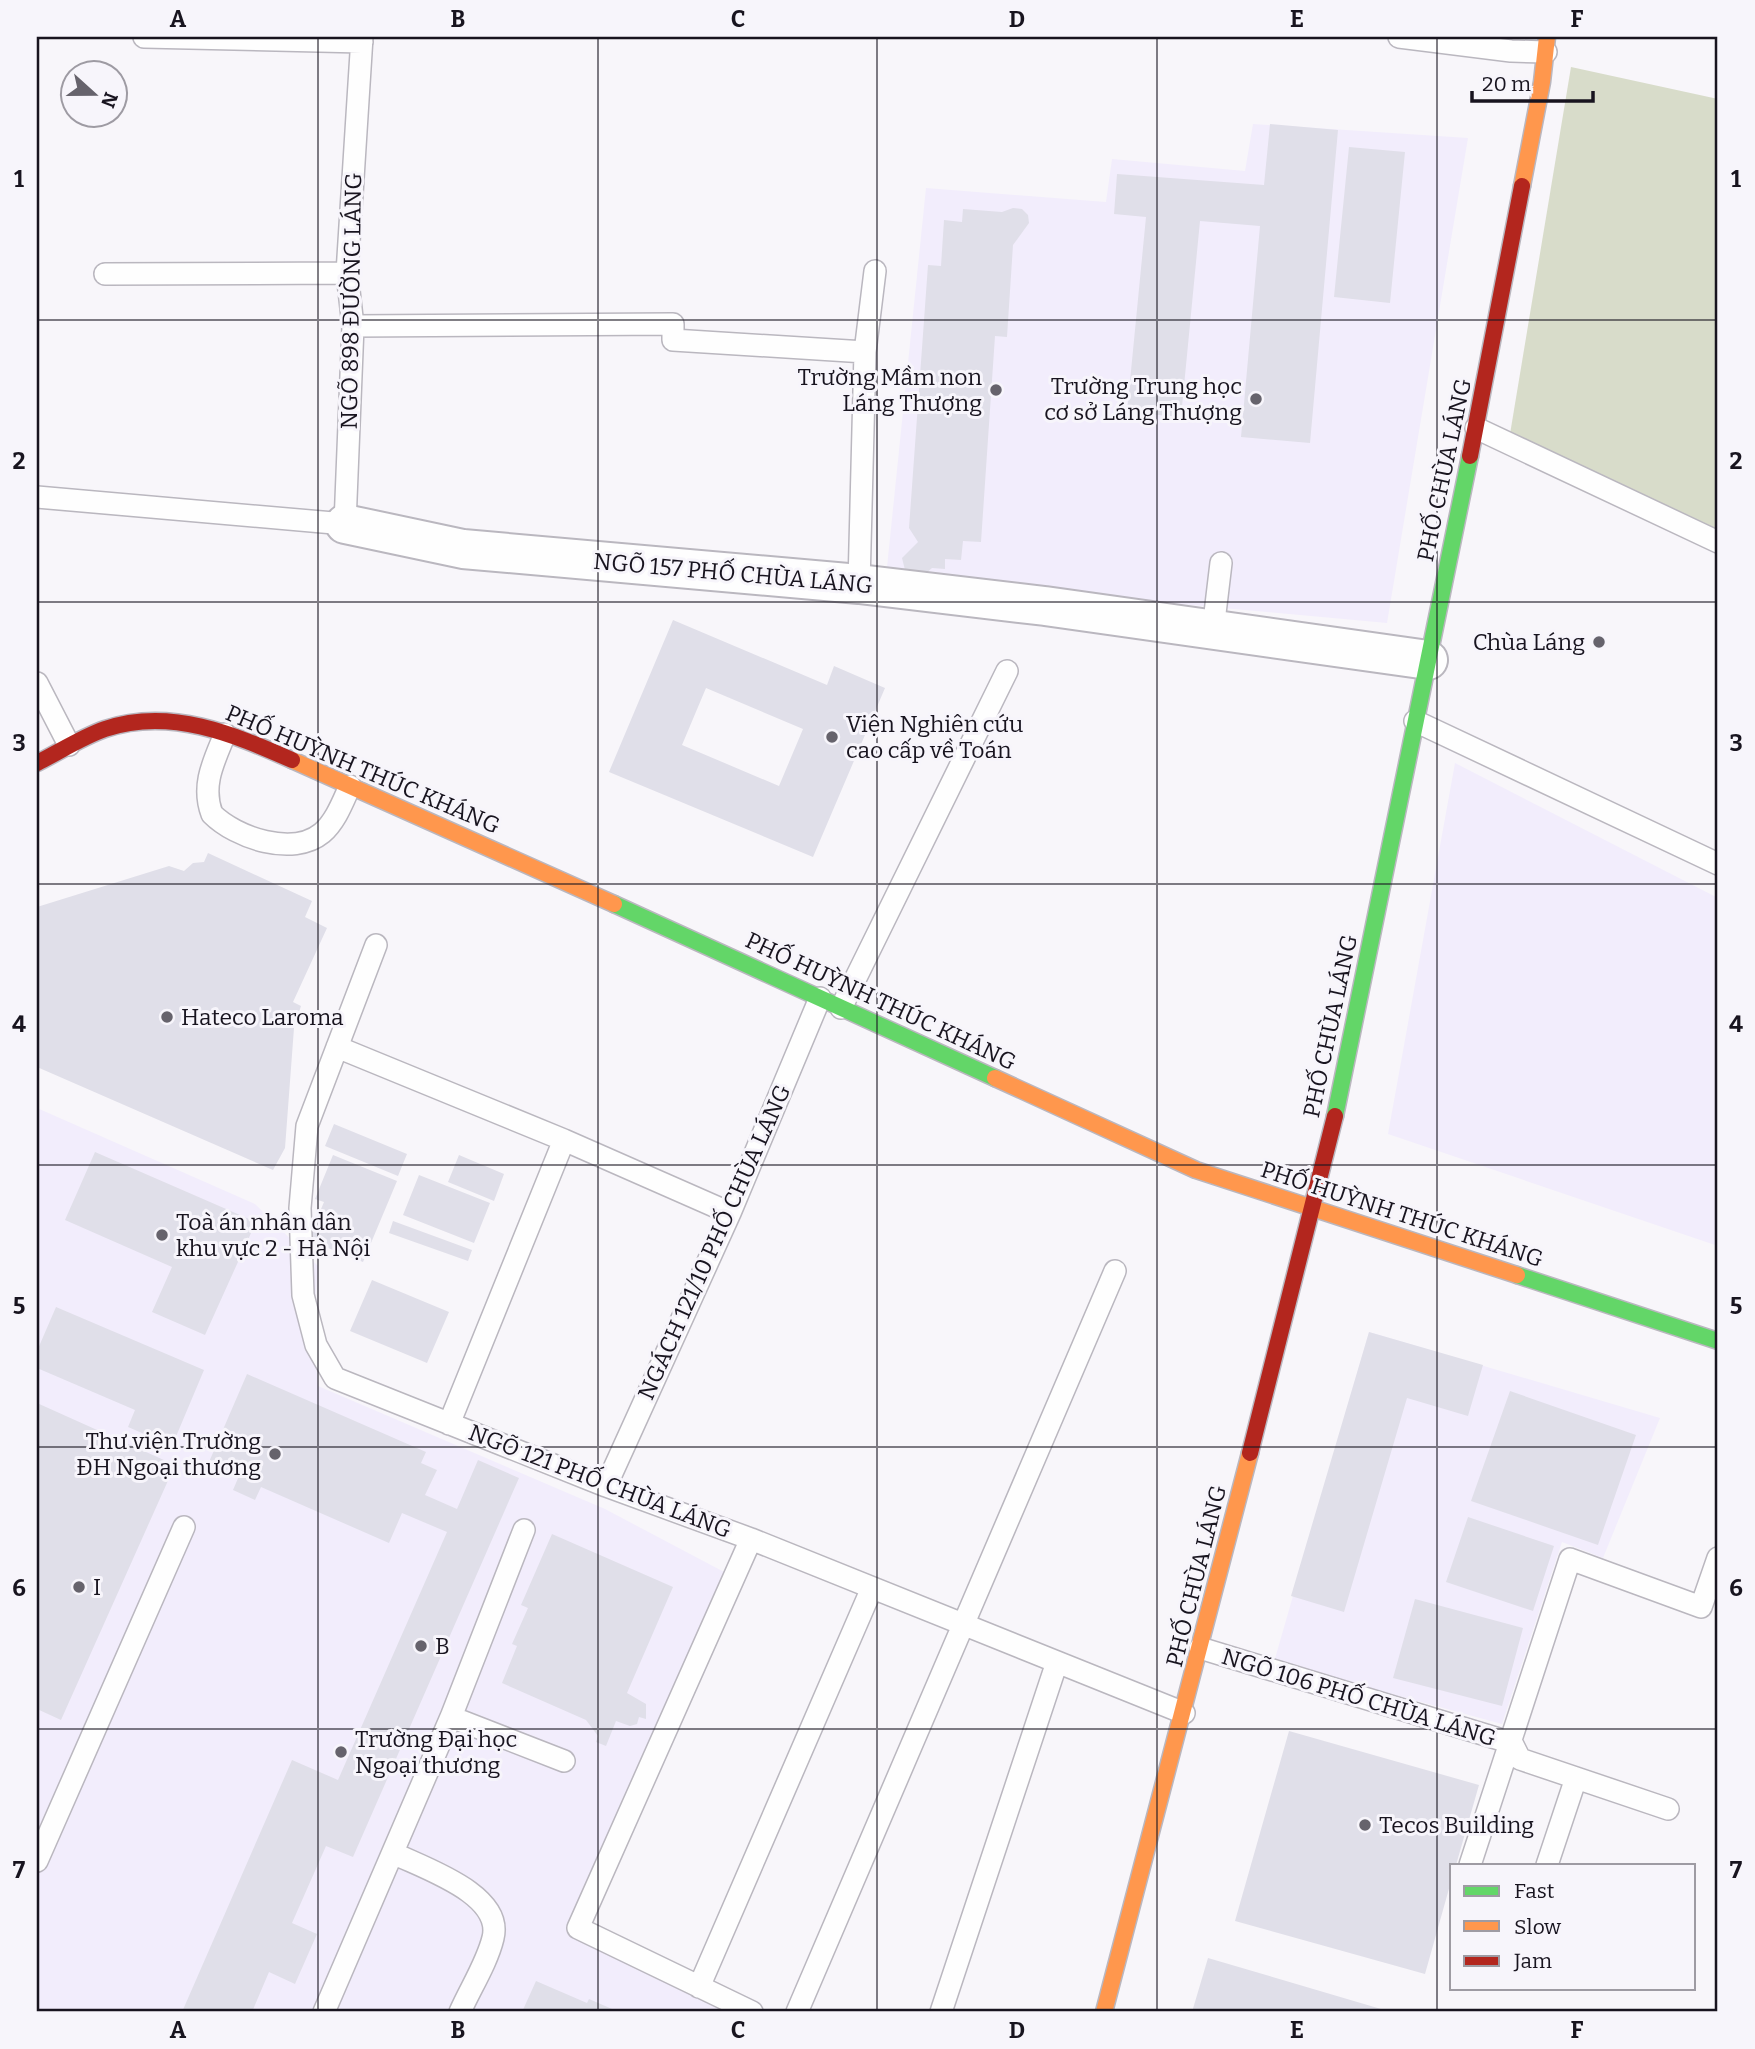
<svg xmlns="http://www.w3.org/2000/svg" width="1755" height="2049" font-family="Bitter,serif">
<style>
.built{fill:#f2edfc}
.green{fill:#d8dcca}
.building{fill:#e0dfe9;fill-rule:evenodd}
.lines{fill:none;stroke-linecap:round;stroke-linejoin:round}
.lane-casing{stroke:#bab7bf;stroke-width:24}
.street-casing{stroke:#bab7bf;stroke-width:42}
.fast-casing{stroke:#bab7bf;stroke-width:19}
.slow-casing{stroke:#bab7bf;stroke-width:19}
.jam-casing{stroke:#bab7bf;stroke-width:19}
.lane{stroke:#fefefe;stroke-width:21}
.street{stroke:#fefefe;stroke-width:38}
.fast{stroke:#63d668;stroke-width:16}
.slow{stroke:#ff974d;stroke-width:16}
.jam{stroke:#b3261e;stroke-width:16}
.grid{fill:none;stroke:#18141f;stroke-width:2;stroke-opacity:0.55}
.poi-dot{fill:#66636c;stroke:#f7f5fb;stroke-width:2.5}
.labels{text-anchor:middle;stroke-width:6;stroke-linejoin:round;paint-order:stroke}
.street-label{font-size:23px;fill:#18141f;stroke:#f7f5fb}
.poi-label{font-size:23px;fill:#18141f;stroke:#f7f5fb;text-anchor:start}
.neatline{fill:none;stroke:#18141f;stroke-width:2.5}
.grid-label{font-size:23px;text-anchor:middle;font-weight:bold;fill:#18141f}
</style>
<rect width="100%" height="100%" fill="#f8f6fa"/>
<!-- built -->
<path class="built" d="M1253 124 1468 138 1387 623 886 577 926 188 1106 202 1112 159 1245 171Z
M1455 763 1718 898V1246L1388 1134Z
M37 1108 255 1204 318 1266 313 1326 318 1386 605 1509 726 1573 567 1930 734 2012H37Z
M1369 1332 1660 1418 1603 1558 1562 1542 1502 1724 1274 1662Z"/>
<!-- green -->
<path class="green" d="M1571 67 1718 99V530L1510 434Z"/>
<!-- building -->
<path class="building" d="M1270 124 1338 130 1310 443 1241 437 1260 226 1200 221 1181 417 1127 412 1146 217 1114 214 1117 174 1264 185Z
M1349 147 1405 152 1390 303 1334 297Z
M1013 208 1022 209 1028 215 1029 223 1013 245 1007 337 995 336 981 542 963 541 961 560 945 559V569L932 568 924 575H914L905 570 902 558 918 542 909 528 928 265 941 266 944 220 962 222 963 209 1002 212Z
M673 620 827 685 834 666 885 688 813 857 609 772ZM706 688 803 729 779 786 682 745Z
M208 853 312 901 305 917 327 928 293 1002 301 1006 294 1028 285 1148 273 1170 37 1067V907L169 866 184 871 193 863 204 862Z
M334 1124 407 1154 398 1176 325 1146Z
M95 1152 256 1222 205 1335 152 1312 172 1267 65 1220Z
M333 1155 397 1181 363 1262 308 1240 324 1202 315 1199Z
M459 1155 504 1174 494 1201 448 1182Z
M419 1175 490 1203 474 1243 403 1215Z
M393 1221 472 1250 468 1261 389 1233Z
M372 1280 449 1312 427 1363 350 1331Z
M56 1307 204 1370 172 1446 128 1427 135 1410 37 1368V1351Z
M1369 1332 1483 1365 1468 1416 1407 1398 1344 1612 1291 1596Z
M247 1374 426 1452 421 1463 437 1470 425 1495 457 1509 478 1460 519 1478 353 1857 326 1846 292 1923 317 1934 295 1984 269 1972 252 2012H182L292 1760 338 1780 447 1532 402 1513 389 1543 261 1487 255 1500 233 1490 239 1476 209 1462Z
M1510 1391 1636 1435 1598 1545 1471 1501Z
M37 1403 175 1465 61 1720 37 1709Z
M1468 1517 1554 1546 1533 1611 1446 1582Z
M552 1534 673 1587 627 1693 646 1704V1719L639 1717 637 1724 630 1726 616 1721 606 1746 596 1742 598 1736 586 1720 502 1683 517 1646 512 1644 528 1608 521 1605Z
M1415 1599 1523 1628 1502 1706 1393 1678Z
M1289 1731 1479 1785 1456 1865H1452V1878L1425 1974 1235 1921Z
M1208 1958 1381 2009 1380 2012H1192Z
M536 1981 587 2003 589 1999 619 2012H522Z"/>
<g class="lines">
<!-- lane casing -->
<g class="lane-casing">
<path id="lane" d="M144 37 362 42
M1399 37 1511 51 1546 52
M105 274 347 273
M353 326 673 324V340L865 352
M1476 428 1718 542
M37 497 345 524 353 326 347 273 362 37
M859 584 865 352 875 271
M1213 630 1221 563
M37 683 69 745
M1415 721 1718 864
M225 734C214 761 201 785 212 814 236 838 293 857 322 833 336 821 343 801 350 786
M376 945 307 1126 300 1208 303 1295 316 1345 335 1378 606 1486 751 1539 1184 1713
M841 1008 1007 671
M337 1047 564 1140 730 1213
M449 1424 564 1140
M606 1486 730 1213 820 998
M751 1539 578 1928 752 2012
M1200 1648 1512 1743 1520 1759 1668 1809
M451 1717 564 1761
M393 1853C423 1868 504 1894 493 1938 487 1963 470 1989 460 2012
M37 1861 184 1527
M1470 1865 1570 1559 1701 1607 1718 1558
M1547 1865 1576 1778
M699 1987 872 1588
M324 2012 451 1717 524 1530
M797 2012 1115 1271
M941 2012 1057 1662"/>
</g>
<!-- street casing -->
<g class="street-casing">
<path id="street" d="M345 524 463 549 859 584 1045 606 1428 660"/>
</g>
<!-- fast casing -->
<g class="fast-casing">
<path id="fast" d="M614 904 995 1078
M1335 1116 1470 456
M1517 1275 1718 1341"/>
</g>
<!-- slow casing -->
<g class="slow-casing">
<path id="slow" d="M1522 186 1542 82 1547 37
M292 760 614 904
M995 1078 1196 1170 1517 1275
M1104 2012 1250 1453"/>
</g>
<!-- jam casing -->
<g class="jam-casing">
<path id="jam" d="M1470 456 1522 186
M37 763C59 752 82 737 105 729 170 707 233 734 292 760
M1250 1453 1335 1116"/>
</g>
<!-- lane -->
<use href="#lane" class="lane"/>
<!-- street -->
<use href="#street" class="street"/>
<!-- fast -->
<use href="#fast" class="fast"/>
<!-- slow -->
<use href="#slow" class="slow"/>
<!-- jam -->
<use href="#jam" class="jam"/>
</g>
<!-- grid -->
<path class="grid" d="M318 37V2012M598 37V2012M877 37V2012M1157 37V2012M1437 37V2012M37 320H1718M37 602H1718M37 884H1718M37 1165H1718M37 1447H1718M37 1729H1718"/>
<!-- markers -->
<g class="poi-dot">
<circle cx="996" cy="390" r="7"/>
<circle cx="1256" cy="399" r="7"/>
<circle cx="1599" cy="642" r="7"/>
<circle cx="832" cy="737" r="7"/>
<circle cx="167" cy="1017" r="7"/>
<circle cx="162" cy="1235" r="7"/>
<circle cx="275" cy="1454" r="7"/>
<circle cx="79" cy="1587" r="7"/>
<circle cx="421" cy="1646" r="7"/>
<circle cx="341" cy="1752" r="7"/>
<circle cx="1365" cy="1825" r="7"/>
</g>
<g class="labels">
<!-- street labels -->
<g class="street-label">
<text transform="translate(351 301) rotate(-89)" y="8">NGÕ 898 ĐƯỜNG LÁNG</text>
<text transform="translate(1444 470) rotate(-78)" y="8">PHỐ CHÙA LÁNG</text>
<text transform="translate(733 573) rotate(5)" y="8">NGÕ 157 PHỐ CHÙA LÁNG</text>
<text transform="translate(363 769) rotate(23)" y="8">PHỐ HUỲNH THÚC KHÁNG</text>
<text transform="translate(881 1001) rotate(25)" y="8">PHỐ HUỲNH THÚC KHÁNG</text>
<text transform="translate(1330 1026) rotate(-78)" y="8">PHỐ CHÙA LÁNG</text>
<text transform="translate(1402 1214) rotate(18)" y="8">PHỐ HUỲNH THÚC KHÁNG</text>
<text transform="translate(714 1242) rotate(-66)" y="8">NGÁCH 121/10 PHỐ CHÙA LÁNG</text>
<text transform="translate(600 1481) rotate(21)" y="8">NGÕ 121 PHỐ CHÙA LÁNG</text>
<text transform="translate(1196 1576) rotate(-76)" y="8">PHỐ CHÙA LÁNG</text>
<text transform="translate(1359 1697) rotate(17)" y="8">NGÕ 106 PHỐ CHÙA LÁNG</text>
</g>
<!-- poi labels -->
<g class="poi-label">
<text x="982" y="385" text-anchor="end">Trường Mầm non<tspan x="982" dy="26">Láng Thượng</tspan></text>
<text x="1242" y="394" text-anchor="end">Trường Trung học<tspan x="1242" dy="26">cơ sở Láng Thượng</tspan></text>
<text x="1585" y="650" text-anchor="end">Chùa Láng</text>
<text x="846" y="732">Viện Nghiên cứu<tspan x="846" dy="26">cao cấp về Toán</tspan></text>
<text x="181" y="1025">Hateco Laroma</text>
<text x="176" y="1230">Toà án nhân dân<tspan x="176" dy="26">khu vực 2 - Hà Nội</tspan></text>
<text x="261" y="1449" text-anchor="end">Thư viện Trường<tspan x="261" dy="26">ĐH Ngoại thương</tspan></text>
<text x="93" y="1595">I</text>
<text x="435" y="1654">B</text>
<text x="355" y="1747">Trường Đại học<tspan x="355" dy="26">Ngoại thương</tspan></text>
<text x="1379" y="1833">Tecos Building</text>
</g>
</g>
<!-- border -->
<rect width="1755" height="2049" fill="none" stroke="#f7f5fb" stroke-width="77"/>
<!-- legend -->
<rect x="1450" y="1864" width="245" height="126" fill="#f7f5fb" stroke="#9e9ba3" stroke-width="2"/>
<rect x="1464" y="1886" width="35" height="10" fill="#63d668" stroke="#9e9ba3" stroke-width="2"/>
<text x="1514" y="1898" font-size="21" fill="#18141f">Fast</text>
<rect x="1464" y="1921" width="35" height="10" fill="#ff974d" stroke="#9e9ba3" stroke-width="2"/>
<text x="1514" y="1934" font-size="21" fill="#18141f">Slow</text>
<rect x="1464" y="1956" width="35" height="10" fill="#b3261e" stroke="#9e9ba3" stroke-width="2"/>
<text x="1514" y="1968" font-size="21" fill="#18141f">Jam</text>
<!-- north arrow -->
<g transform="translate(94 94) rotate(111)"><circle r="33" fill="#f7f5fb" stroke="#9e9ba3" stroke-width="2"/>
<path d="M0-5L12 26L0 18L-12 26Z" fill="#66636c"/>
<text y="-10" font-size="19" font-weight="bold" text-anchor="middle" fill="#18141f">N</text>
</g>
<!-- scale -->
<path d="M1472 91v10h121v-10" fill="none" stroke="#18141f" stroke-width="3.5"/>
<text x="1482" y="91" font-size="21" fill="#18141f" stroke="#f7f5fb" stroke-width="5" paint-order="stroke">20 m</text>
<rect x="38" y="38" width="1678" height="1972" class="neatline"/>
<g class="grid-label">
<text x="178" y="27">A</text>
<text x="458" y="27">B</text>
<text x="738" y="27">C</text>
<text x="1017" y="27">D</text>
<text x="1297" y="27">E</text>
<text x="1577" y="27">F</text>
<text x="19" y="187">1</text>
<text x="1736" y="187">1</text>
<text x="19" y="469">2</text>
<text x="1736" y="469">2</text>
<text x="19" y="751">3</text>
<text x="1736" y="751">3</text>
<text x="19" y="1032">4</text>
<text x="1736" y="1032">4</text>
<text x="19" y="1314">5</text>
<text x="1736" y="1314">5</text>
<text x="19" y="1596">6</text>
<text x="1736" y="1596">6</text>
<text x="19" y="1878">7</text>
<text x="1736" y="1878">7</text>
<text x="178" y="2038">A</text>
<text x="458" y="2038">B</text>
<text x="738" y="2038">C</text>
<text x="1017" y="2038">D</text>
<text x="1297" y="2038">E</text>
<text x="1577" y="2038">F</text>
</g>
</svg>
